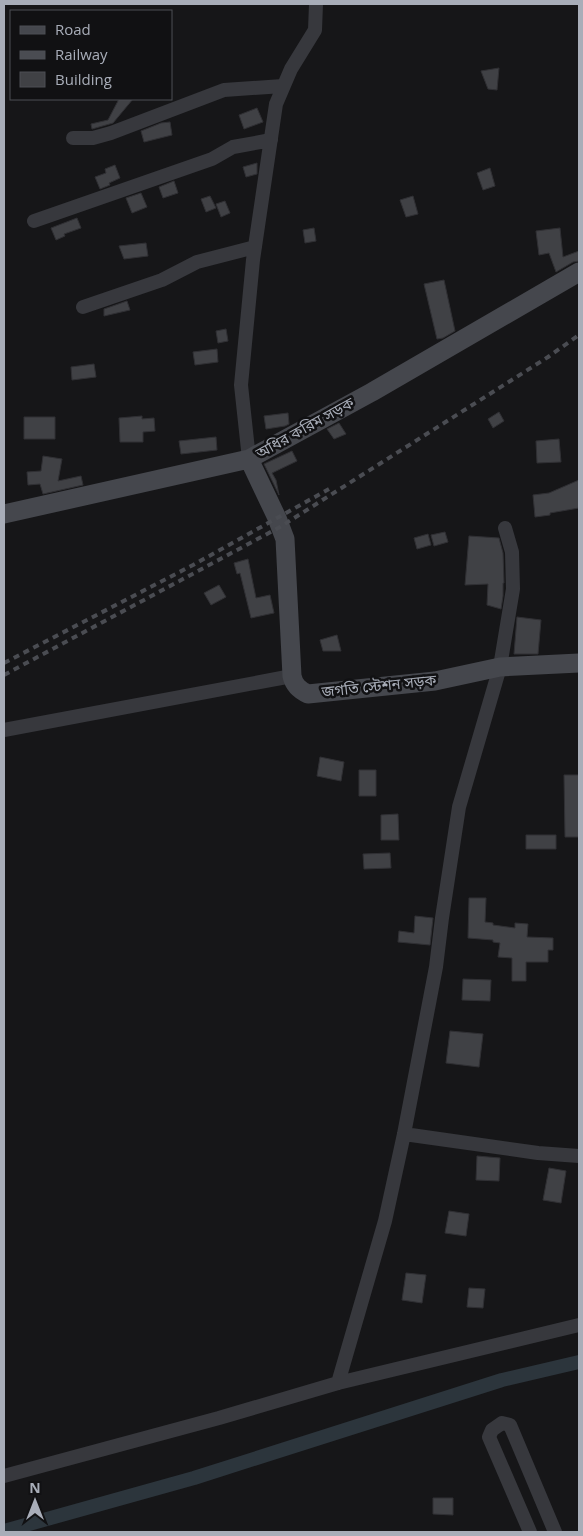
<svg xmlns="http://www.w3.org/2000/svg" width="583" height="1536" font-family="'Open Sans','Noto Sans Bengali',sans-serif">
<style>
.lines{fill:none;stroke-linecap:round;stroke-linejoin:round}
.canal{stroke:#2c353c;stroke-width:14}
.building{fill:#404145;stroke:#303034}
.street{stroke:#37383d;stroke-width:14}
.secondary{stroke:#45474d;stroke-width:19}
.rail{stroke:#4a4c52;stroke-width:4;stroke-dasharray:6 5;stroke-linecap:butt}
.labels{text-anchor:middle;stroke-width:5;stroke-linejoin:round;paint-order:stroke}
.street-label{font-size:15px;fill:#a8adb8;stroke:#111113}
</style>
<rect width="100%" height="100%" fill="#161618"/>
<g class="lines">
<!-- canal -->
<path class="canal" d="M4 1531 194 1478 502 1380 579 1362"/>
</g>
<!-- building -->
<path class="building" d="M499 68 497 90 488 89 481 71Z
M119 99H133L113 123 92 129 91 124 108 120Z
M257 108 263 122 244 129 239 115Z
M170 122 172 135 144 142 141 131 161 123Z
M257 163V174L246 177 243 167Z
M115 165 120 178 109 183 110 185 100 189 95 177 106 173 105 169Z
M490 168 495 186 483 190 477 173Z
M174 181 178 193 163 198 159 187Z
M141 193 147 207 132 213 126 198Z
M210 196 216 208 206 212 201 199Z
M413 196 418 214 406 217 400 200Z
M225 201 230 213 221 217 216 204Z
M77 218 81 228 64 234 65 236 56 240 51 228Z
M314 228 316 241 305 243 303 230Z
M560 228 563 257 579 251V261L573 262 556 272 549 253 539 255 536 231Z
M146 243 148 256 124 259 119 246Z
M444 280 455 331 443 338 437 339 424 284Z
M127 301 130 310 104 316V309Z
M226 329 228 341 218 343 216 331Z
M217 349 218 362 195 365 193 352Z
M94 364 96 377 72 380 71 367Z
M499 412 504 421 493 428 488 419Z
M288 413 289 424 285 426 266 429 264 416Z
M142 416V419L154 418 155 431 143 432V442H120L119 418Z
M24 417H55V439H24Z
M339 423 346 434 334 439 327 429Z
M216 437 217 450 181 454 179 441Z
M559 439 561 462 537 463 536 441Z
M292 451 297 461 272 473 276 480 279 495 264 464Z
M43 456 62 459 58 481 81 476 83 485 43 494 40 484 28 485 27 472 41 471Z
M579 480V508L550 513V515L535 517 533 495 549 493Z
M445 532 448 542 434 546 431 535Z
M428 534 431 545 417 549 414 538Z
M469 536 499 538 503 553 504 583H503V596L501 609 487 605 488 584 465 585Z
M248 559 256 598 270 595 274 613 251 618 240 573 237 574 234 563Z
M219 585 226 597 211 605 204 593Z
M517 617 541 620 538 654H514Z
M337 635 341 651H323L320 640Z
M320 757 344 762 341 781 317 776Z
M359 770H376V796H359Z
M564 775H579V837H565Z
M398 814 399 840H381V815Z
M526 835H556V849H526Z
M390 853 391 868 364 869 363 854Z
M469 898H486L485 922 493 923V925L515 928V923L528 924 527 937 553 938V950H548V962H526V981H512V958L498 957 500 943 493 942V940L468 938Z
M415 916 433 918 430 945 398 942 399 931 414 933Z
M463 979 491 980 490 1001 462 1000Z
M450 1031 483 1034 479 1067 446 1063Z
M477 1156 500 1158 499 1181 476 1180Z
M549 1168 566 1171 561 1203 543 1200Z
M449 1211 469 1214 466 1236 445 1233Z
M406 1273 426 1275 422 1303 402 1300Z
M469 1288 485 1289 483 1308 467 1307Z
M433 1498H453V1515L433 1514Z"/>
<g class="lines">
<!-- street -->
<path class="street" d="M73 138H93L111 133 224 90 283 86
M34 221 212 159 233 147 271 140
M83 307 162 280 197 262 255 247
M249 459 241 385 253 260 276 104 291 69 315 30 316 4
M4 730 292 676
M404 1134 538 1153 579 1156
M338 1383 385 1221 404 1134 436 967 442 918 459 807 500 667 513 589 512 552 505 528
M4 1476 219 1418 338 1383 579 1325
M530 1532 489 1437 492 1430 502 1423 510 1425 555 1532"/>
<!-- secondary -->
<path class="secondary" d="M249 459 277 518 285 539 292 676C294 685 299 690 308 694L435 681 500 667 579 663
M4 514 249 459 372 392 579 272"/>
<!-- rail -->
<path class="rail" d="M4 663 193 565 329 489
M4 675 280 527 548 357 579 335"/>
</g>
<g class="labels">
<!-- street labels -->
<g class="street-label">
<text transform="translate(305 428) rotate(-29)" y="5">অধির করিম সড়ক</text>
<text transform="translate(379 686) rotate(-6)" y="5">জগতি স্টেশন সড়ক</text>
</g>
</g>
<!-- border -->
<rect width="583" height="1536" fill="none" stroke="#a8adb8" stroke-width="10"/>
<!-- legend -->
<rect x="10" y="10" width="162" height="90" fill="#111113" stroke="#4d4f55"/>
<rect x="20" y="26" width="25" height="8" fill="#45474d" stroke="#4d4f55"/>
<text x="55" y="35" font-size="15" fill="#a8adb8">Road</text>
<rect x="20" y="51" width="25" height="8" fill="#4a4c52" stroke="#4d4f55"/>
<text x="55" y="60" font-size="15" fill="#a8adb8">Railway</text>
<rect x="20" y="72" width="25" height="15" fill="#404145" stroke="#4d4f55"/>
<text x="55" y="85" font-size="15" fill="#a8adb8">Building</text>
<!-- north arrow -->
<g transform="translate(35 1501)" stroke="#111113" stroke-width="4" paint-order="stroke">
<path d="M0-4L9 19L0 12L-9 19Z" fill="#a8adb8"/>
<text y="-8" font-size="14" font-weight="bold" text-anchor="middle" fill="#a8adb8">N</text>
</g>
</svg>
